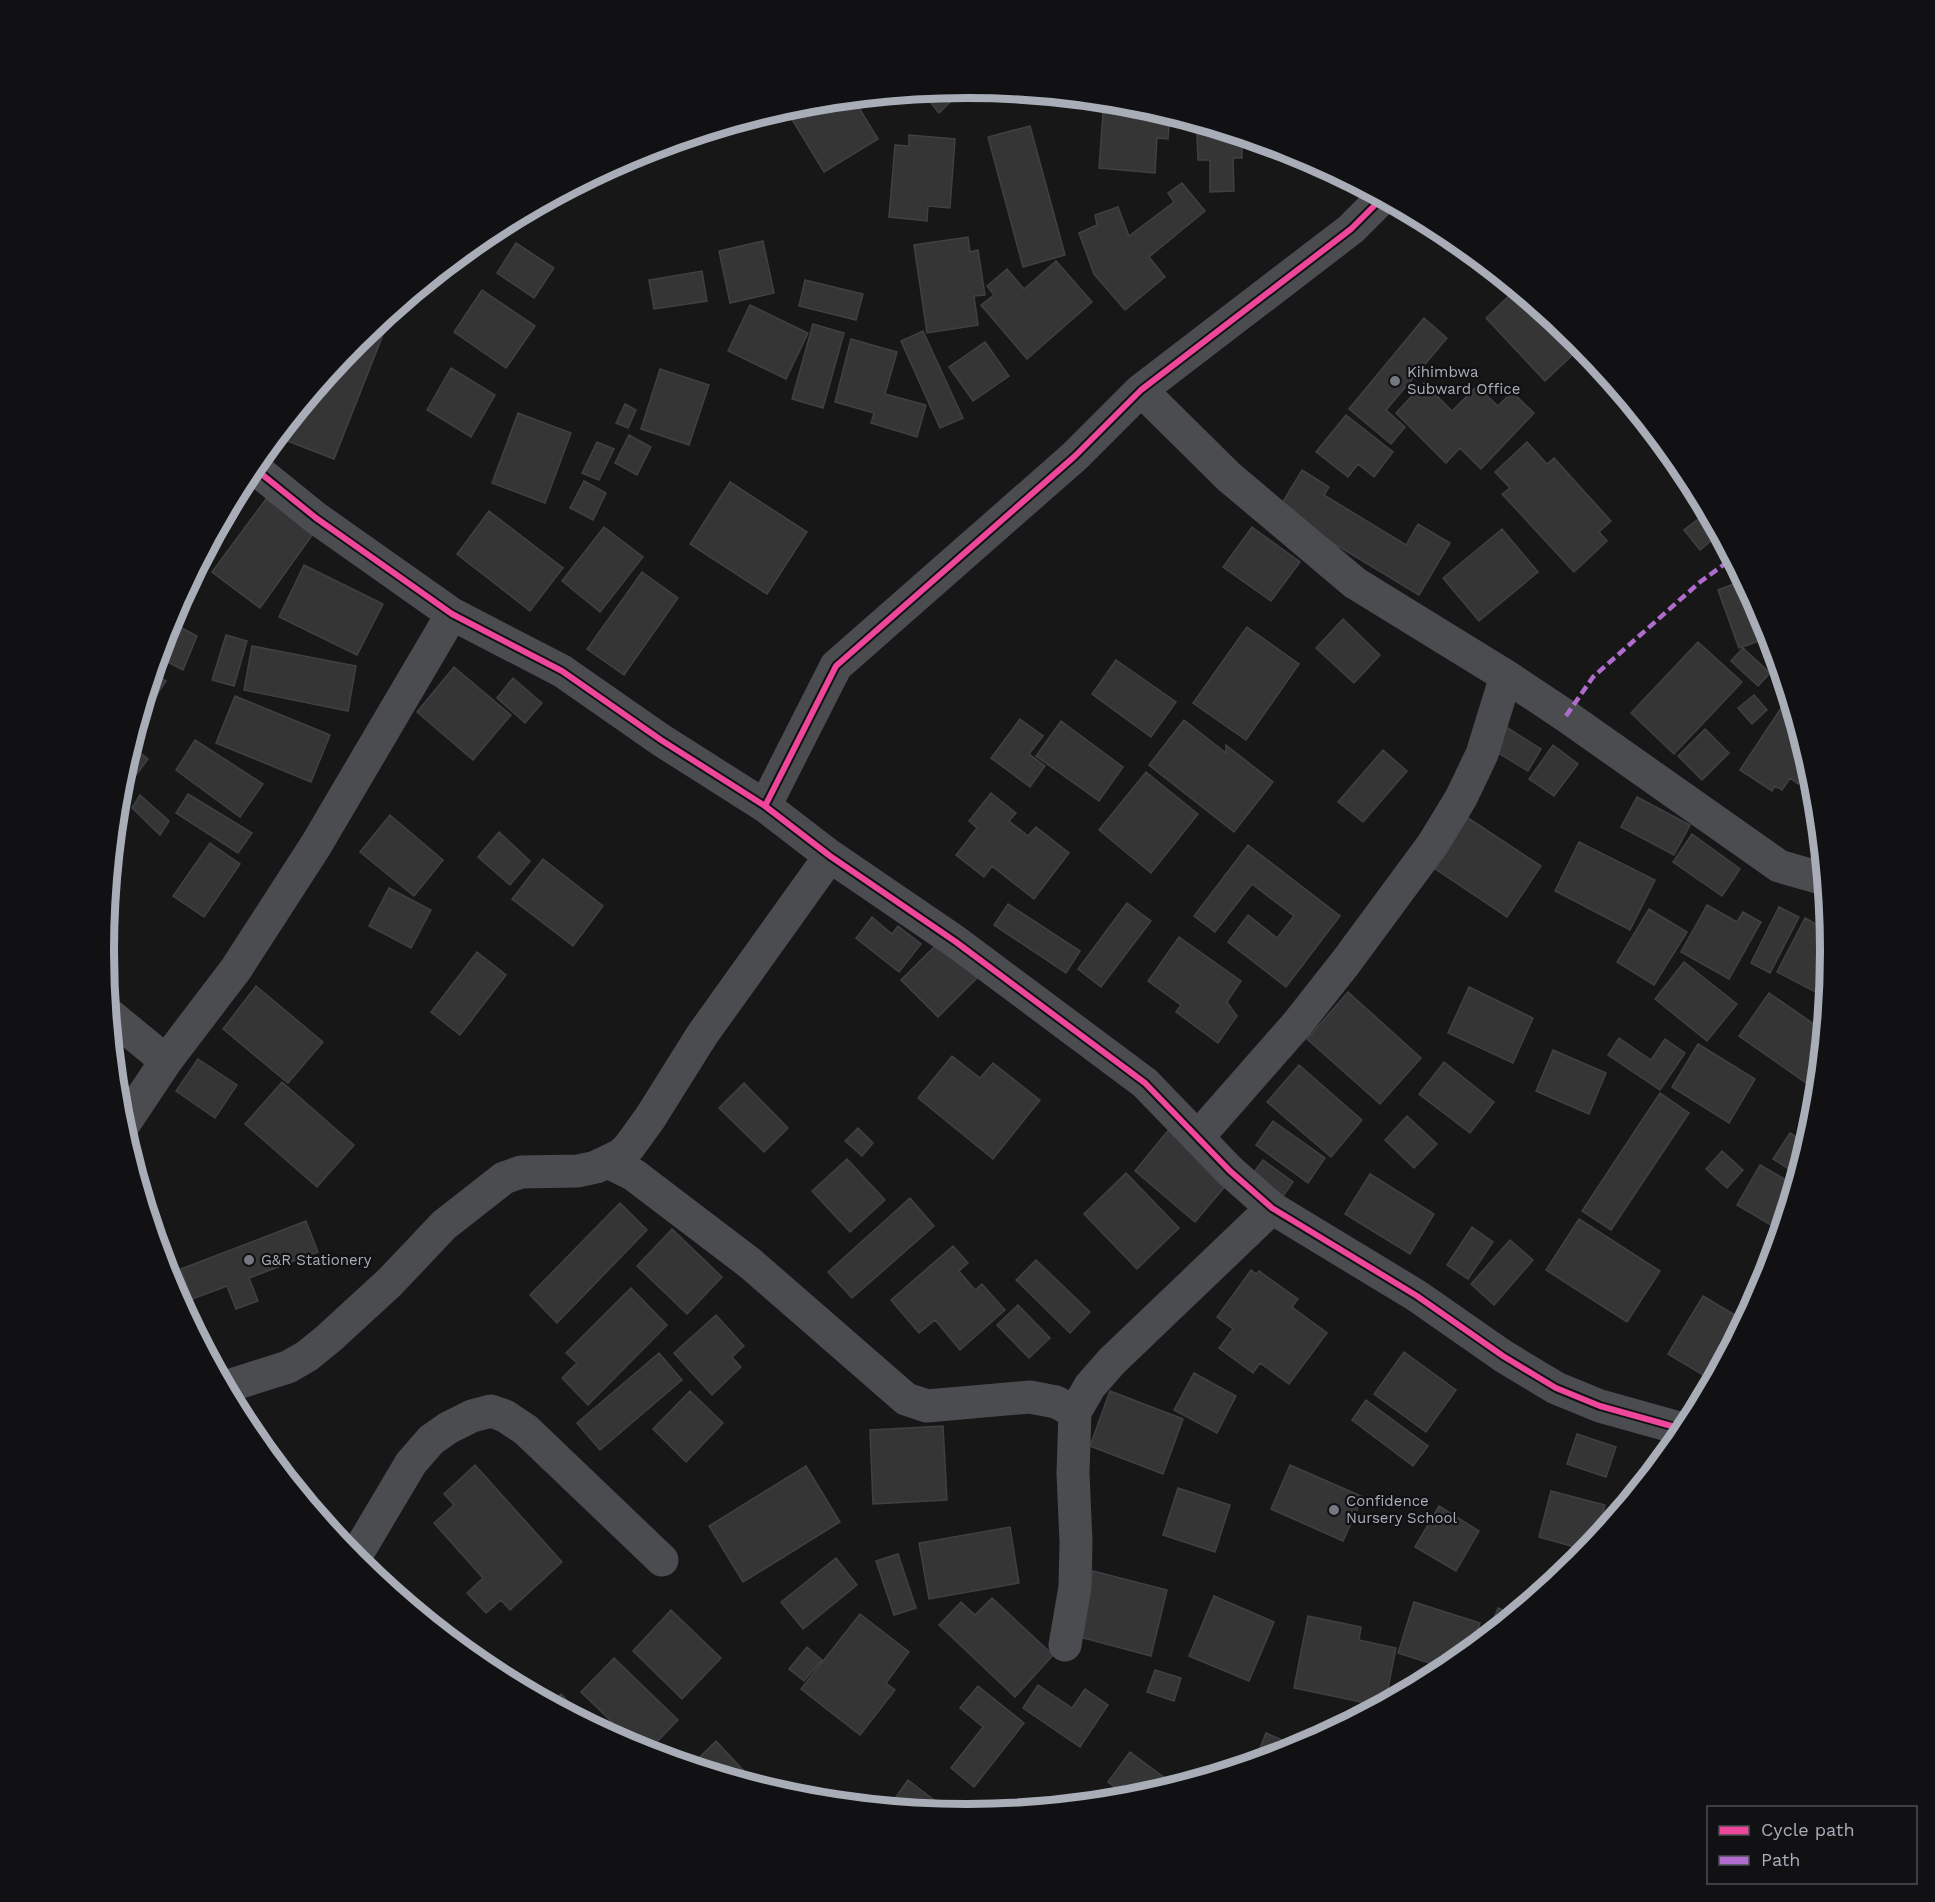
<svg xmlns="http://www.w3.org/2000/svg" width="1935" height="1902" font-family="'Work Sans',sans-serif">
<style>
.building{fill:#353536;stroke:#3f4043;stroke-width:1.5}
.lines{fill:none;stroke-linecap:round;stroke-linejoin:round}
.minor{stroke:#4b4c50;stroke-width:33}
.quiet{stroke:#b06ccc;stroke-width:4.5;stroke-dasharray:9 4.5;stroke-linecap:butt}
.cycleway-casing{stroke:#111113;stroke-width:10}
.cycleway{stroke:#ed469a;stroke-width:6}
.poi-dot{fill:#757880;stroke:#111113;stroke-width:2}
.labels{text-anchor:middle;stroke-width:4.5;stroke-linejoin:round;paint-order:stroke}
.poi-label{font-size:15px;fill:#a8adb8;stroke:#111113;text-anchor:start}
.rim{fill:none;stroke:#a8adb8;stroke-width:8}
</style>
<rect width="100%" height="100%" fill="#171717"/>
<!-- building -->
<path class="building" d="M966 87 939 113 922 92Z
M853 98 878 139 824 172 785 108 799 104Z
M1104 100 1136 104 1170 114 1168 139 1157 138 1155 173 1099 168Z
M1030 126 1065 255 1023 267 988 137Z
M1232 133 1242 136V158H1233L1234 191 1210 192V160H1198L1197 134Z
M909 135 955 139 950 208 928 206 927 221 889 217 895 145 909 146Z
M670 143 674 149 654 161 647 150Z
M1182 183 1205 211 1149 257 1165 277 1125 310 1094 274 1079 233 1097 225 1095 215 1118 207 1129 236 1174 202 1168 193Z
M968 237 970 252 978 250 985 295 974 296 978 325 927 333 914 245Z
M763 241 774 293 730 303 719 251Z
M516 243 554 268 534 298 497 273Z
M1056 261 1092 302 1027 359 981 305 994 295 987 286 1007 269 1024 289Z
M702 271 707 301 654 309 649 280Z
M805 280 863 294 856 320 799 306Z
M1516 289 1583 345 1545 381 1486 318Z
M482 290 535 326 506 368 454 332Z
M750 305 808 333 786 379 728 351Z
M1424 318 1447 338 1386 410 1405 427 1391 444 1349 409Z
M382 319 388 322 334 459 277 437 357 340Z
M813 324 844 333 823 408 792 399Z
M923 331 963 418 940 428 901 341Z
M851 339 897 352 885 394 926 405 917 437 871 423 874 413 835 402Z
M985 342 1009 376 973 401 949 367Z
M451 368 495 395 471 437 427 410Z
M660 369 709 385 689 445 641 429Z
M1424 383 1452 411 1477 386 1498 406 1512 392 1534 413 1481 469 1460 448 1446 463 1396 413Z
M625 404 636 410 628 428 616 423Z
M518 413 571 433 545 503 492 483Z
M1346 415 1393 452 1374 477 1358 464 1348 477 1316 452Z
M629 435 651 447 637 475 615 463Z
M597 442 614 449 599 480 582 473Z
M1527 442 1547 464 1554 458 1611 521 1599 532 1607 541 1574 572 1502 494 1510 488 1495 472Z
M1302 470 1329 487 1324 495 1406 545 1418 524 1450 543 1419 595 1278 510Z
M584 481 606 493 593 520 570 508Z
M730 482 807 532 767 594 690 544Z
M266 499 313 534 260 608 212 572Z
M489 511 563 568 530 611 457 554Z
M1708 512 1719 534 1700 550 1684 530Z
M604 527 643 557 600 612 562 581Z
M1252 527 1300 562 1271 601 1223 567Z
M1502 529 1538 572 1479 621 1443 578Z
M304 565 383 604 357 655 279 617Z
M642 572 678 598 624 675 587 649Z
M1744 580 1766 621 1771 637 1739 648 1718 590Z
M1343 619 1380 655 1354 683 1316 648Z
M169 621 197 636 183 670 158 657Z
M1247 627 1299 664 1246 740 1193 703Z
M226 635 247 641 234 686 212 680Z
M1698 642 1742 682 1674 754 1631 713Z
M252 646 356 666 348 711 244 690Z
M1743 648 1770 673 1758 686 1731 661Z
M1116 660 1176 702 1151 737 1092 694Z
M454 667 511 715 473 760 417 712Z
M153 673 166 681 139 721Z
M513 678 542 703 525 723 497 698Z
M1754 695 1767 710 1752 724 1738 708Z
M235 696 330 735 311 782 216 743Z
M1789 696 1813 776 1806 772 1798 784 1790 778 1782 790 1775 786 1772 791 1740 770Z
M1020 719 1043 736 1029 754 1045 766 1030 787 991 758Z
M1184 720 1226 753V745L1273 782 1234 832 1149 765Z
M1061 721 1123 767 1099 801 1036 756Z
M1503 725 1541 749 1528 771 1490 748Z
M1705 729 1729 753 1702 780 1678 756Z
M195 740 263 784 240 817 176 770Z
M1553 745 1578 764 1554 796 1529 779Z
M131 746 148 759 119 798 120 782Z
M1383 750 1407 771 1363 822 1338 802Z
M1146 772 1198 814 1151 873 1099 830Z
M991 793 1016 813 1009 821 1028 836 1036 827 1069 853 1034 899 992 866 984 877 956 855 977 828 969 821Z
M188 794 252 833 238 853 176 813Z
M140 795 169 821 160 835 132 808Z
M1637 797 1690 825 1674 855 1621 827Z
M390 815 443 860 414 896 360 852Z
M1465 816 1541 866 1507 917 1431 866Z
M499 832 530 861 510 885 478 857Z
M1692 834 1740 869 1722 896 1673 862Z
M1579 842 1655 880 1630 930 1555 891Z
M210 843 240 864 204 917 173 896Z
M1248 845 1340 916 1286 987 1228 942 1248 915 1277 938 1294 916 1252 884 1215 932 1194 916Z
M543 859 603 906 573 946 512 899Z
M389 888 431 910 411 948 369 926Z
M1127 903 1151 921 1101 987 1078 969Z
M1008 904 1080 951 1066 973 994 925Z
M1707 905 1737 922 1743 912 1761 922 1729 979 1681 952Z
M1779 907 1799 917 1770 973 1751 963Z
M1649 909 1687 932 1654 985 1617 962Z
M872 917 892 934 898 926 921 944 899 972 856 938Z
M1805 918 1830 932 1831 951 1827 993 1825 997 1777 972Z
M1179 937 1241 981 1227 1002 1237 1016 1218 1043 1176 1012 1181 1005 1148 981Z
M943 938 980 975 938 1017 901 980Z
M477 952 506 975 460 1035 431 1012Z
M1684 962 1737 1004 1707 1041 1655 999Z
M256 986 323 1042 288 1083 223 1029Z
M1469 987 1533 1018 1513 1063 1448 1033Z
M1348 992 1421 1058 1380 1104 1307 1039Z
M1769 993 1824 1031 1820 1070 1809 1085 1739 1036Z
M1619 1038 1651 1060 1665 1039 1685 1053 1660 1090 1608 1055Z
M1698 1044 1755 1079 1729 1123 1672 1087Z
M1553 1050 1606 1073 1589 1114 1536 1091Z
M952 1056 980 1078 993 1063 1040 1100 993 1159 918 1098Z
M198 1059 237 1085 215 1118 176 1091Z
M1444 1062 1494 1102 1470 1133 1419 1094Z
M1299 1065 1362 1120 1331 1157 1267 1102Z
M282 1082 354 1145 317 1187 245 1124Z
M744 1083 788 1128 764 1152 719 1108Z
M1660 1093 1689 1113 1611 1230 1582 1211Z
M1817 1097 1815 1120 1813 1127 1801 1120Z
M1407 1116 1437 1144 1414 1168 1385 1140Z
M1273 1121 1325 1158 1308 1183 1256 1145Z
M1171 1127 1232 1178 1195 1222 1135 1171Z
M858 1128 873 1143 862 1156 845 1141Z
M1790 1133 1808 1144 1798 1175 1773 1159Z
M1722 1151 1743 1170 1727 1188 1706 1169Z
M847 1159 885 1200 850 1232 812 1191Z
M1263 1160 1293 1182 1281 1199 1251 1176Z
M1760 1165 1795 1185 1781 1231 1737 1205Z
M1126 1173 1179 1228 1137 1269 1084 1214Z
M1370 1174 1434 1214 1410 1254 1345 1214Z
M910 1198 934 1226 852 1298 828 1272Z
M620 1203 647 1230 557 1323 530 1295Z
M1579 1219 1660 1271 1627 1322 1546 1270Z
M306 1221 318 1252 249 1278 258 1301 236 1309 227 1286 192 1299 181 1269Z
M1472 1227 1493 1242 1468 1279 1447 1265Z
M672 1229 722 1277 687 1314 637 1266Z
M1510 1240 1533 1260 1494 1305 1471 1284Z
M953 1246 968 1263 959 1271 975 1290 982 1284 1005 1310 960 1350 935 1320 919 1333 891 1300Z
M1036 1260 1090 1312 1070 1333 1016 1280Z
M1251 1270 1256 1274 1259 1271 1298 1299 1292 1307 1327 1333 1289 1384 1260 1363 1253 1373 1219 1348 1233 1329 1217 1317Z
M631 1288 667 1325 588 1405 562 1378 577 1363 566 1353Z
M1703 1296 1745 1321 1713 1381 1668 1354Z
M1018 1305 1050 1338 1029 1358 997 1325Z
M716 1315 744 1346 732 1357 741 1367 712 1395 674 1353Z
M1404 1352 1456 1390 1426 1432 1374 1394Z
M659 1353 682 1380 600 1450 577 1423Z
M1194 1373 1236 1396 1217 1433 1174 1410Z
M690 1391 723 1423 686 1462 653 1429Z
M1110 1391 1183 1419 1163 1474 1090 1446Z
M1366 1400 1428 1446 1413 1466 1352 1420Z
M943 1426 947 1500 873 1504 870 1430Z
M1577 1434 1616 1447 1606 1477 1567 1464Z
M475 1465 562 1562 510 1610 501 1600 486 1613 467 1593 483 1578 434 1523 454 1505 444 1494Z
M1290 1465 1363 1497 1343 1541 1271 1509Z
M806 1466 840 1522 743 1582 709 1526Z
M1178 1488 1230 1505 1215 1552 1163 1535Z
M1551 1491 1605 1505 1596 1541 1588 1551 1539 1537Z
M1439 1506 1479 1531 1456 1571 1415 1547Z
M1010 1527 1019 1583 929 1599 919 1543Z
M898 1554 916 1608 894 1615 876 1561Z
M836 1558 857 1585 803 1629 781 1602Z
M1093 1571 1167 1590 1151 1656 1076 1636Z
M1214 1596 1274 1622 1249 1681 1189 1656Z
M992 1598 1053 1655 1015 1697 939 1625 961 1602 975 1615Z
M1414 1602 1480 1623 1472 1650 1448 1669 1398 1653Z
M1498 1608 1514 1615 1486 1638Z
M671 1610 721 1658 682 1699 633 1651Z
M860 1614 909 1652 886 1683 895 1690 860 1735 801 1689Z
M1308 1616 1361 1627 1359 1640 1396 1648 1385 1703 1380 1706 1294 1688Z
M807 1647 822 1660 804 1681 789 1669Z
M614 1658 678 1720 647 1752 641 1750 581 1692Z
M1155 1670 1181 1678 1174 1701 1147 1692Z
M1038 1685 1072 1708 1085 1689 1108 1705 1080 1747 1023 1708Z
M978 1686 1024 1723 974 1787 951 1768 983 1727 960 1708Z
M561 1694 589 1724 551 1703Z
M1266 1733 1301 1748 1254 1763Z
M716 1741 745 1772 737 1780 691 1766Z
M1130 1752 1173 1784 1170 1788 1131 1799 1108 1782Z
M908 1780 950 1812 949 1813 889 1807Z
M1101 1790 1117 1800 1093 1803Z
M982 1803 992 1813 972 1815Z"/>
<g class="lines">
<!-- minor -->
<path class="minor" d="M1141 390 1229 477 1355 583 1506 676 1566 716 1779 866 1824 879
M253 467 316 518 452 614 562 671 661 740 765 806 830 856 956 942 1145 1083 1230 1171 1272 1208 1417 1296 1503 1356 1556 1388 1600 1406 1686 1430
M765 806 836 666 1075 456 1141 390 1351 229 1382 198
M110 1015 166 1061
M122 1127 166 1061 236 969 316 845 452 614
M1198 1137 1298 1023 1346 962 1433 844 1461 798 1482 754 1506 676
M608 1162 634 1175 751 1264 906 1399 927 1406 1030 1397 1056 1402 1075 1412
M225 1387 288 1367 307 1356 328 1339 390 1282 444 1225 504 1178 521 1172 578 1171 596 1167 621 1155 629 1147 650 1118 702 1035 830 856
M354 1559 411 1463 431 1440 448 1428 472 1416 491 1411 505 1416 526 1430 662 1560
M1065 1645 1075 1587 1076 1542 1073 1473 1075 1412 1090 1386 1112 1361 1272 1208"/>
<!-- quiet -->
<path class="quiet" d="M1566 716 1593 677 1700 582 1733 558"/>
<!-- cycleway casing -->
<g class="cycleway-casing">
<path id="cycleway" d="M253 467 316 518 452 614 562 671 661 740 765 806 830 856 956 942 1145 1083 1230 1171 1272 1208 1417 1296 1503 1356 1556 1388 1600 1406 1686 1430
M765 806 836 666 1075 456 1141 390 1351 229 1382 198"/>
</g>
<!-- cycleway -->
<use href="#cycleway" class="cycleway"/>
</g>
<!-- markers -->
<g class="poi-dot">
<circle cx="1395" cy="381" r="6"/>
<circle cx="249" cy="1260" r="6"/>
<circle cx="1334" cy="1510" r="6"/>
</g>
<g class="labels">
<!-- poi labels -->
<g class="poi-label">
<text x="1407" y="377">Kihimbwa<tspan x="1407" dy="17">Subward Office</tspan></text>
<text x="261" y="1265">G&amp;R Stationery</text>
<text x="1346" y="1506">Confidence<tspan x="1346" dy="17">Nursery School</tspan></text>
</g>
</g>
<!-- crop -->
<path d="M0 0H1935V1902H0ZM114 951a853 853 0 1 1 1706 0a853 853 0 1 1-1706 0Z" fill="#111113" fill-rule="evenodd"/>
<path class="rim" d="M114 951a853 853 0 1 1 1706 0a853 853 0 1 1-1706 0Z"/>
<!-- legend -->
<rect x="1707" y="1806" width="210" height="78" fill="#111113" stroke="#4d4f55" stroke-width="1.5"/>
<rect x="1719" y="1826" width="30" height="9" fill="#ed469a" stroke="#4d4f55" stroke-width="1.5"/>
<text x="1761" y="1836" font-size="18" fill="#a8adb8">Cycle path</text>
<rect x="1719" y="1856" width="30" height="9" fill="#b06ccc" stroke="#4d4f55" stroke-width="1.5"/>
<text x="1761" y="1866" font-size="18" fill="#a8adb8">Path</text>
</svg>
